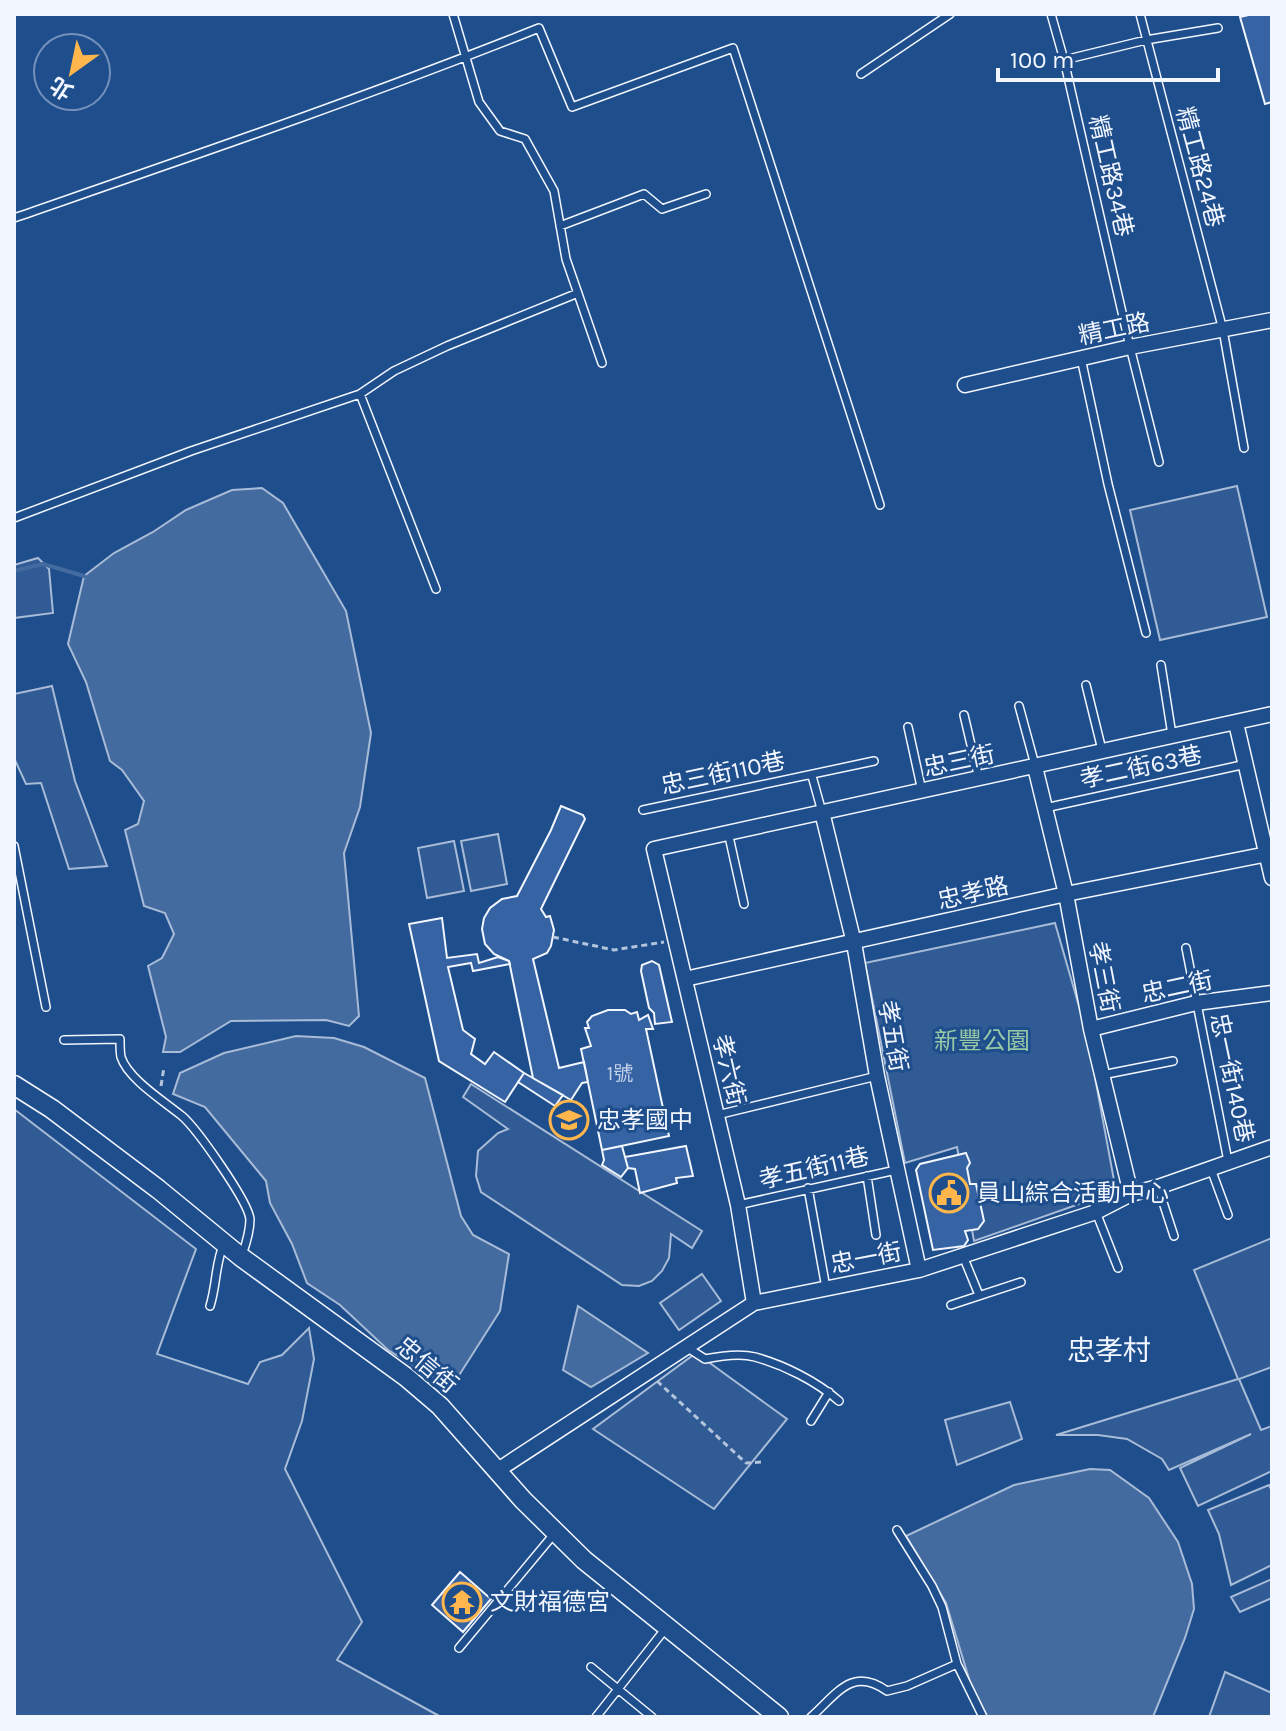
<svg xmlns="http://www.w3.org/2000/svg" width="1286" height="1731" font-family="Karla,'Noto Sans TC',sans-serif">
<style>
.built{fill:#305b95;stroke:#a8bbd7;stroke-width:2}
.water{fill:#446ba0;stroke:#a8bbd7;stroke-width:2}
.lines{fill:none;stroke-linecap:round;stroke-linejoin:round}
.stream{stroke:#446ba0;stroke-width:4}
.building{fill:#3563a3;stroke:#f2f6ff;stroke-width:2}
.lane-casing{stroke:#f2f6ff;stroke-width:10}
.street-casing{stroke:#f2f6ff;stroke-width:17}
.secondary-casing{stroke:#f2f6ff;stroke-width:21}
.path{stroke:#b3c4dc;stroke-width:3;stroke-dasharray:6 4;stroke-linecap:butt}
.lane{stroke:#1f4e8c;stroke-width:7}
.street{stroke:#1f4e8c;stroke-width:14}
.secondary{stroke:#1f4e8c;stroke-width:18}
.labels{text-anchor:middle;stroke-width:6;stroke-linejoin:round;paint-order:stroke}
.number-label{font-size:20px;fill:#c3d1e8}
.street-label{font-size:24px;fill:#f2f6ff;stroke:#1f4e8c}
.park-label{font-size:24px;fill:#97c8a6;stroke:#1f4e8c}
.poi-label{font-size:24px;fill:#f2f6ff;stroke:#1f4e8c;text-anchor:start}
.quarter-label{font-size:28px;fill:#f2f6ff;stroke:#1f4e8c}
</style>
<rect width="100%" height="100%" fill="#1f4e8c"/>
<!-- built -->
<path class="built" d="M1237 486 1267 617 1160 640 1130 510Z
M38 558 49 569 53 613 14 618V565Z
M52 686 75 781 107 866 69 869 41 783 26 784 14 758V694Z
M498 834 507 884 471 891 461 841Z
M454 841 464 891 427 898 418 848Z
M1055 923 1087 1034 1116 1191 974 1241 957 1147 905 1163 865 963Z
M471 1084 702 1231 692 1248 671 1234 669 1258 662 1271 652 1281 639 1286 622 1285 481 1192 476 1176 478 1151 498 1133 508 1129 463 1097Z
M14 1109 196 1249 157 1354 248 1384 260 1362 282 1355 309 1328 314 1359 302 1421 285 1469 362 1622 337 1660 441 1717H14Z
M1272 1238V1367L1239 1379 1261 1430 1272 1426V1471L1198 1506 1180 1468 1251 1434 1169 1470 1162 1459 1127 1439 1098 1435H1056L1238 1379 1194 1270Z
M702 1274 721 1301 679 1330 660 1303Z
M696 1353 787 1419 714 1509 593 1429Z
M1010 1402 1022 1439 957 1465 945 1420Z
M1269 1485 1272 1491V1565L1231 1585 1219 1534 1208 1510Z
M1272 1579V1598L1240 1612 1231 1597Z
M1225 1672 1272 1693V1717H1209Z"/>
<!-- water -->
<path class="water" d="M262 488 283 503 346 611 371 733 360 807 344 853 359 1016 349 1026 326 1020 231 1021 180 1052H163L166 1037 148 966 162 958 174 934 165 913 144 906 125 830 138 824 144 801 122 770 110 761 86 682 68 644 84 576 114 553 153 532 186 510 232 490Z
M296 1036 334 1038 364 1047 425 1078 461 1216 473 1235 509 1254 500 1311 451 1388 388 1350 340 1305 307 1283 292 1244 270 1203 266 1181 205 1107 173 1094 180 1073 224 1053Z
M578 1306 648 1353 591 1387 563 1370Z
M1090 1469 1110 1470 1149 1498 1178 1542 1192 1584 1194 1609 1185 1638 1153 1717H987L973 1692 946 1603 906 1536 1014 1485Z"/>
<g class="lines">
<!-- stream -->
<path class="stream" d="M14 571 43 564 84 576"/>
</g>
<!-- building -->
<path class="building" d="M1253 14H1272V102L1265 104 1240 17Z
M561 806 583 815 585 819 541 909 546 917 550 916 554 930 551 946 547 953 533 959 559 1068 584 1062 588 1082 582 1083 571 1100 533 1078 509 961 494 954 485 944 482 929 484 918 490 908 502 899 517 896 551 830Z
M442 918 447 958 477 954 479 963 498 957 509 961 510 964 473 971 471 963 448 967 463 1030 475 1039 471 1054 485 1064 494 1052 524 1073 505 1102 439 1061 409 924Z
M652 961 659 965 672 1022 655 1024 654 1013 649 1008 641 971 642 965Z
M608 1010H625L631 1014 637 1012 639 1020 648 1015 653 1029H646L669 1136 602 1150 581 1049 591 1046 585 1028H589L587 1022 592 1016Z
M524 1073 563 1095 555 1106 518 1082Z
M622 1146 628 1168 621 1177 602 1165 604 1160 602 1150Z
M686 1146 693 1176 676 1178 677 1183 640 1193 635 1169 628 1168 625 1157Z
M966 1153 970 1163 967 1168 970 1184H976L984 1221 978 1229 965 1231 968 1240 964 1246 933 1250 916 1170 920 1164Z
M460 1572 491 1599 463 1632 432 1605Z"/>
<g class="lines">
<!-- lane casing -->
<g class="lane-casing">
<path id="lane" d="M453 14 479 102 500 131 525 139 554 191 566 259 602 363
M1051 14 1064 60 1130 347 1159 462
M1140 14 1223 330 1244 448
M1064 60 1146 40 1218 28
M861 74 950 14
M14 218C190 157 366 97 539 28L572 107 733 48 880 505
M560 226 644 194 662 209 706 194
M1081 358 1108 484 1146 633
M360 394 436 589
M14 518 191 451 360 394 394 371 447 346 578 293
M1161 665 1172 735
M1086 685 1102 750
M1019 706 1035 765
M964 715 979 779
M908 727 922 791
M812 776 822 812
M1045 808 1246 764
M643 810 874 761
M728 832 744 904
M14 846 46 1007
M1186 948 1228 1161
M64 1040 120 1039C120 1044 120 1052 121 1057 128 1079 165 1102 182 1116 197 1129 248 1201 250 1219 250 1231 246 1244 242 1255
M1102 1075 1173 1061
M717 1115 877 1076
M1211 1169 1228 1215
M867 1176 876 1235
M1158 1187 1174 1236
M808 1188 826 1288
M738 1205 896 1170
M1096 1212 1118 1268
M963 1256 979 1295
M951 1305 1021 1282
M210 1306C217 1283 215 1264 224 1243
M688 1348 705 1359C720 1356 740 1353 755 1357 784 1365 816 1381 839 1401
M811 1421 829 1392
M897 1530 932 1586 942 1607 957 1664 983 1717
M459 1648 554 1534
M591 1667 652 1717
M596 1717 666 1628
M811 1717C837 1694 852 1666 887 1691L907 1686 957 1664"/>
</g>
<!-- street casing -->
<g class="street-casing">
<path id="street" d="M965 385 1130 347 1272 320
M1236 723 1272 878
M1035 767 1066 894 1091 1029 1131 1194
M822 812 854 943 877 1076 919 1270
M685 979 1066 894 1272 853
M1091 1029 1196 1003 1272 993
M754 1303 738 1205 654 849 1272 714
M498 1470 754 1303 919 1270 1096 1212 1131 1194 1158 1187 1272 1147"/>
</g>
<!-- secondary casing -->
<g class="secondary-casing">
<path id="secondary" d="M14 1085 52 1109 158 1189 241 1257 406 1377 440 1406 523 1500 584 1560 779 1717"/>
</g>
<!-- path -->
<path class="path" d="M553 937 614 950 664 942
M161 1086 164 1067
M657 1381 746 1463 761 1462"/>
<!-- lane -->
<use href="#lane" class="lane"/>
<!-- street -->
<use href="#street" class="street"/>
<!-- secondary -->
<use href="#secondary" class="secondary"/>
</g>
<!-- icons -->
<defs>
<g id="school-ring" transform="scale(2)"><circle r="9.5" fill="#1f4e8c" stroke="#ffb74d" stroke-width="1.5"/><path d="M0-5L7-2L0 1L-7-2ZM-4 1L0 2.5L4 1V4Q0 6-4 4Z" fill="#ffb74d"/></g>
<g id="civic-ring" transform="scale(2)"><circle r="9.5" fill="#1f4e8c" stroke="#ffb74d" stroke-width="1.5"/><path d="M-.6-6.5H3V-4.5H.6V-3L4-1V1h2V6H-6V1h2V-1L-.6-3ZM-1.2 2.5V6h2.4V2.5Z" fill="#ffb74d"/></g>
<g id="temple-ring" transform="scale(2)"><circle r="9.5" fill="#1f4e8c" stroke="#ffb74d" stroke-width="1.5"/><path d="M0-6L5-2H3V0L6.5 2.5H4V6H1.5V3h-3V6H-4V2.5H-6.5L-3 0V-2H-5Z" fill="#ffb74d"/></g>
</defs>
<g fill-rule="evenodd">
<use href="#school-ring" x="569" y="1120"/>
<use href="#civic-ring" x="949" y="1193"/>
<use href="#temple-ring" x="462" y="1602"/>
</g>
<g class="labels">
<!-- number labels -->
<g class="number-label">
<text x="620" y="1080">1號</text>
</g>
<!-- street labels -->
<g class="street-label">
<text transform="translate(1200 167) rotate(75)" y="8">精工路24巷</text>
<text transform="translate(1111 176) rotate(77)" y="8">精工路34巷</text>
<text transform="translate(1114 329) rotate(-12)" y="8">精工路</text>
<text transform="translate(959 761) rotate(-12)" y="8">忠三街</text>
<text transform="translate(1141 767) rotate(-12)" y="8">孝二街63巷</text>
<text transform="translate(723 773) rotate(-12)" y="8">忠三街110巷</text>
<text transform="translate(973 893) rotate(-13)" y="8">忠孝路</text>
<text transform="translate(1104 977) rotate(79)" y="8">孝三街</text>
<text transform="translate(1177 987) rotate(-12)" y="8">忠二街</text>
<text transform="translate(893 1036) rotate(80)" y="8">孝五街</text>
<text transform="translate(729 1070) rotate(77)" y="8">孝六街</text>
<text transform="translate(1232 1078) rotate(78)" y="8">忠一街140巷</text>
<text transform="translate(814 1168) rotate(-13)" y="8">孝五街11巷</text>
<text transform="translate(866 1258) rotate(-11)" y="8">忠一街</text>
<text transform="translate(427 1365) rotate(40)" y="8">忠信街</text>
</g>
<!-- park labels -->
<g class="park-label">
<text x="982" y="1049">新豐公園</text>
</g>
<!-- poi labels -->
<g class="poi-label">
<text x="597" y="1128">忠孝國中</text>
<text x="977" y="1201">員山綜合活動中心</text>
<text x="490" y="1610">文財福德宮</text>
</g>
<!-- quarter labels -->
<g class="quarter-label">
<text x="1109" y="1360">忠孝村</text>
</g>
</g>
<!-- border -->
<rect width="1286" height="1731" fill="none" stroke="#f2f6ff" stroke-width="32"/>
<!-- north arrow -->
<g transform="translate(72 72) rotate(213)"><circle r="38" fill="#1f4e8c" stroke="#7391ba" stroke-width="2"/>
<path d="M0-6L14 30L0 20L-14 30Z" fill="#ffb74d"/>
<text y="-12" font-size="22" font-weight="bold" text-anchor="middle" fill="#f2f6ff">北</text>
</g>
<!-- scale -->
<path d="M998 68v12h220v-12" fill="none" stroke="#f2f6ff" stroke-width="4"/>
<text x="1010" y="68" font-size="24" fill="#f2f6ff" stroke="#1f4e8c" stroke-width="6" paint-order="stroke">100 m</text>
</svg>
